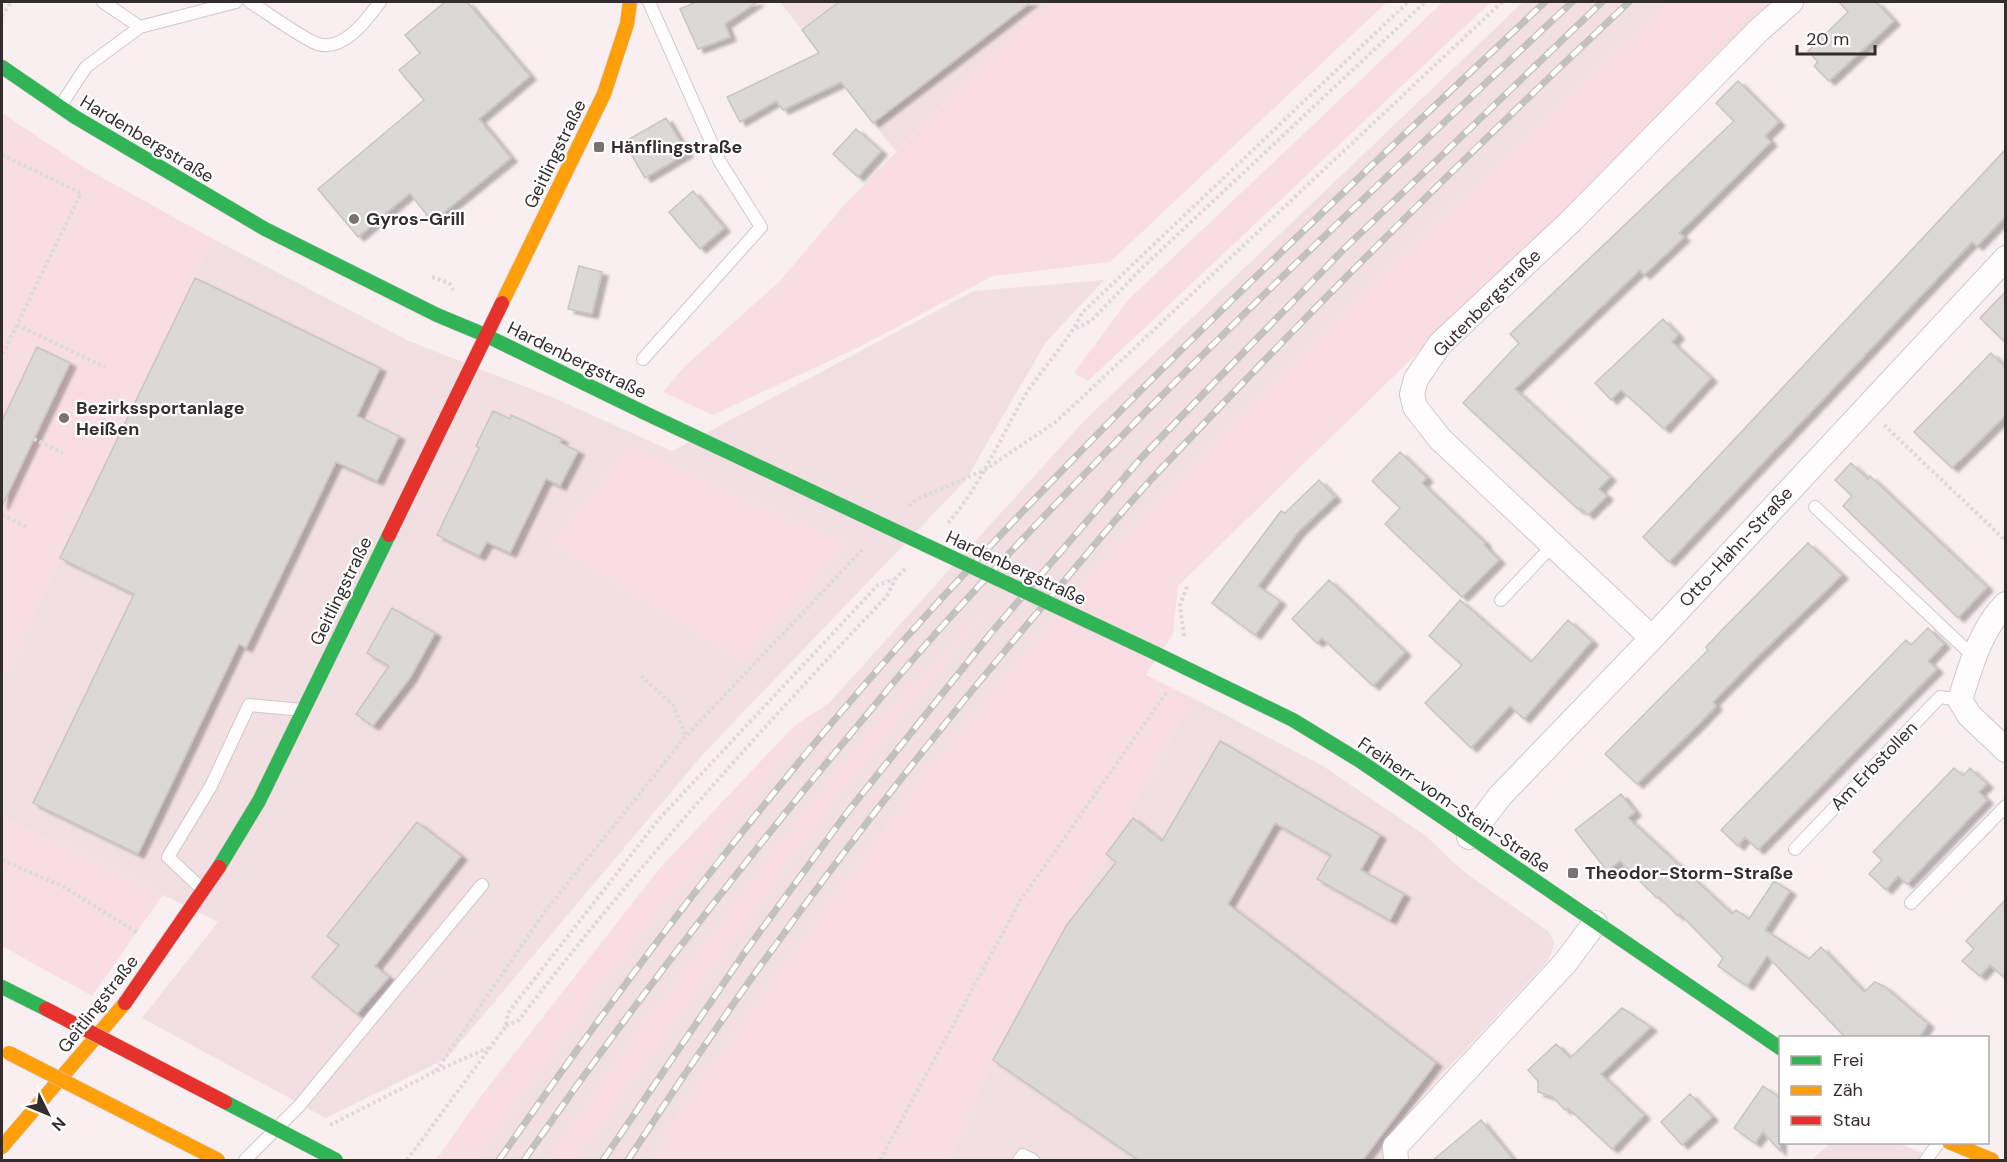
<svg xmlns="http://www.w3.org/2000/svg" width="2007" height="1162" font-family="'DM Sans',sans-serif">
<style>
.built{fill:#f2dfe2}
.green{fill:#f8dee2}
.building{fill:#dbd8d6;stroke:#c8c5c3;stroke-width:1.5;filter:url(#shadow)}
.lines{fill:none;stroke-linecap:round;stroke-linejoin:round}
.lane-casing{stroke:#d0c8ca;stroke-width:14}
.street-casing{stroke:#d0c8ca;stroke-width:26}
.fast-casing{stroke:#d0c8ca;stroke-width:15}
.slow-casing{stroke:#d0c8ca;stroke-width:15}
.jam-casing{stroke:#d0c8ca;stroke-width:15}
.path{stroke:#dcdada;stroke-width:4;stroke-dasharray:3 3;stroke-linecap:butt}
.lane{stroke:#fefcfd;stroke-width:12}
.street{stroke:#fefcfd;stroke-width:24}
.fast{stroke:#30b455;stroke-width:14}
.slow{stroke:#ff9f0a;stroke-width:14}
.jam{stroke:#e5322d;stroke-width:14}
.rail-casing{stroke:#c3c0c0;stroke-width:7}
.rail{stroke:#fff;stroke-width:4.5;stroke-dasharray:14;stroke-linecap:butt}
.fast-bridge-casing{stroke:#d0c8ca;stroke-width:15;stroke-linecap:butt}
.slow-bridge-casing{stroke:#d0c8ca;stroke-width:15;stroke-linecap:butt}
.jam-bridge-casing{stroke:#d0c8ca;stroke-width:15;stroke-linecap:butt}
.fast-bridge{stroke:#30b455;stroke-width:14}
.slow-bridge{stroke:#ff9f0a;stroke-width:14}
.jam-bridge{stroke:#e5322d;stroke-width:14}
.poi-dot{fill:#797172;stroke:#fff;stroke-width:2}
.labels{text-anchor:middle;stroke-width:4.5;stroke-linejoin:round;paint-order:stroke}
.street-label{font-size:18px;fill:#342d2e;stroke:#fff}
.poi-label{font-size:18px;font-weight:bold;fill:#342d2e;stroke:#fff;text-anchor:start}
</style>
<defs>
<filter id="shadow"><feDropShadow dx="6" dy="4" stdDeviation="1.5" flood-color="#0004"/></filter>
</defs>
<rect width="100%" height="100%" fill="#f9eef0"/>
<!-- built -->
<path class="built" d="M780 2H1052L1027 19 896 152Z
M1523 2H1670L1376 281 1117 543 925 774 686 1101 651 1160H475L617 965 829 703 1084 421Z
M213 239 409 341 554 398 672 451 974 291 1104 280 1046 342 965 481 704 753 447 1058 326 1118 142 1018 218 922 2 816V681Z
M1193 698 1323 766 1426 836 1464 872 1548 931 1554 942 1552 952 1546 963 1383 1138 1387 1160H950L954 1147 993 1060Z
M1831 1142 1898 1143 1940 1160H1812Z"/>
<!-- green -->
<path class="green" d="M1052 2H1387L1110 262 993 276 857 348 713 415 663 392 684 367 780 281 846 203 1027 19Z
M1443 2H1491L1088 381 1074 373 1128 300Z
M1670 2H1771L1565 210 1178 586 1173 634 1146 675 1193 698 993 1060 954 1147 950 1160H651L686 1101 925 774 1117 543 1376 281Z
M2 113 85 168 213 239 2 681Z
M630 446 849 545 742 661 552 543Z
M988 608 827 811 576 1160H548L633 1038 817 796 904 692Z
M829 703 617 965 475 1160H436L481 1096 660 868 794 726Z
M2 816 163 895 92 996 2 946Z"/>
<!-- building -->
<path class="building" d="M445 2H467L530 76 479 119 511 158 432 222 410 193 358 237 318 189 424 100 399 70 420 53 405 35Z
M696 2H757L725 24 730 37 698 49 680 9Z
M839 2H1031L873 123 841 82 783 110 776 101 740 122 727 97 819 53 802 30Z
M1839 2H1876L1894 21 1829 81 1814 66 1818 62 1808 51 1848 12Z
M1738 81 1779 122 1765 136 1771 142 1679 233 1684 237 1644 275 1640 270 1515 389 1610 477 1599 489 1607 496 1588 515 1581 508 1579 510 1463 403 1519 343 1510 334 1734 121 1716 103Z
M666 118 687 153 645 178 624 142Z
M856 129 881 151 858 177 833 154Z
M2006 149V216L1977 246 1972 242 1669 562 1643 537Z
M693 191 724 228 700 249 669 212Z
M579 266 602 272 592 314 568 309Z
M195 278 380 368 357 416 399 436 377 481 336 462 246 648 239 644 138 854 33 803 134 594 60 558Z
M2006 291V343L1980 318Z
M1663 319 1678 335 1672 342 1711 378 1664 429 1621 390 1611 400 1595 383Z
M37 347 70 363 2 506V421Z
M1991 353 2006 368V415L1952 468 1914 432Z
M493 411 510 419 511 415 562 439 560 443 578 451 560 486 546 479 510 553 487 542 479 556 437 535 479 448 476 446Z
M1400 452 1427 478 1422 483 1485 543 1484 545 1499 560 1462 597 1385 524 1400 508 1372 481Z
M1851 463 1868 479 1870 476 1987 587 1958 618 1843 506 1852 496 1835 480Z
M1319 480 1335 497 1298 532 1258 586 1280 601 1255 635 1212 603 1281 511 1285 513Z
M1808 543 1842 575 1753 661 1713 702 1716 706 1701 722 1637 784 1605 754 1708 650 1706 647 1721 631Z
M1329 580 1405 652 1373 686 1322 638 1317 643 1292 619Z
M1460 600 1531 662 1568 620 1592 641 1524 719 1510 706 1471 748 1425 703 1462 665 1429 636Z
M392 608 435 633 410 678 373 726 356 714 389 666 367 653Z
M1928 628 1944 644 1928 661 1937 669 1758 850 1745 837 1738 846 1721 830 1906 640 1911 645Z
M1220 741 1380 835 1361 870 1404 894 1390 920 1317 879 1331 855 1275 823 1228 904 1436 1063 1362 1161H1140L993 1060 1066 926 1116 862 1106 854 1133 818 1162 841Z
M1954 768 1963 776 1970 768 1987 784 1979 792 1987 800 1907 884 1898 876 1886 890 1869 874 1882 860 1873 852Z
M1621 794 1635 812 1628 818 1732 914 1736 910 1749 919 1774 881 1790 891 1765 930 1809 959 1821 947 1864 992 1875 982 1885 987 1928 1024 1919 1038H1846L1767 956 1747 986 1718 966 1723 958 1680 914 1678 916 1659 897 1657 898 1620 861 1607 871 1575 830Z
M417 822 461 856 375 966 389 977 357 1014 312 977 339 945 327 936Z
M2006 899V979L1990 965 1980 976 1962 961 1974 949 1966 941Z
M1622 1008 1651 1027 1601 1074 1644 1115 1612 1149 1568 1108 1565 1110 1553 1097 1538 1092V1081L1528 1070 1556 1044 1570 1058Z
M1763 1086 1780 1098V1151L1763 1132 1755 1143 1734 1128Z
M1690 1094 1712 1117 1682 1145 1661 1122Z
M1481 1120 1514 1161H1432Z"/>
<g class="lines">
<!-- lane casing -->
<g class="lane-casing">
<path id="lane" d="M103 2 140 27
M250 2C265 11 304 40 318 44 344 52 367 19 380 2
M61 105 86 67 140 27 236 2
M643 359 761 227 720 162 649 2
M1815 507 1974 657
M1501 600 1552 546
M1795 849 1940 697 1960 700
M202 889 168 857 211 786 249 705 303 710
M1911 903 2006 806
M245 1160 299 1106 482 885
M1019 1160 1023 1155 1033 1160
M1926 1160 1939 1142"/>
</g>
<!-- street casing -->
<g class="street-casing">
<path id="street" d="M2006 604C1981 628 1970 668 1960 700L1969 715 2006 750
M1652 638 1440 439 1415 407 1412 394 1416 379 1440 344 1572 220 1759 30 1791 2
M1469 837 1500 796 1652 638 2006 258
M1396 1160 1395 1147 1565 963 1595 923"/>
</g>
<!-- fast casing -->
<g class="fast-casing">
<path id="fast" d="M2 67 75 117 265 229 437 315 485 335 645 413
M1155 653 1293 720 1360 761 1780 1048
M219 867 259 801 389 535
M2 987 46 1009"/>
</g>
<!-- slow casing -->
<g class="slow-casing">
<path id="slow" d="M502 303 604 94 627 24 630 2
M1949 1142 1992 1160
M2 1147 125 1003"/>
</g>
<!-- jam casing -->
<g class="jam-casing">
<path id="jam" d="M389 535 502 303
M125 1003 219 867"/>
</g>
<!-- path -->
<path class="path" d="M2 16 11 2
M2 155 81 193 2 356
M432 277 449 283 453 290
M17 325 105 367
M1076 328 1091 321 1142 268 1425 2
M1884 425 2006 541
M34 439 63 453
M909 506 917 499 985 470 1057 421 1502 2
M2 515 27 527
M948 523C981 485 999 440 1024 397 1042 368 1067 344 1082 313L1408 2
M1184 636 1180 605 1188 584
M641 676 673 705 686 736
M2 860 64 887 138 933
M506 1026 519 1020C633 871 758 732 887 596L895 579 906 568
M436 1071 546 910 686 736 864 548
M330 1125 436 1071 488 1048
M407 1160 506 1026 508 1013 659 819 878 585 894 579
M880 1160 1020 901 1167 692"/>
<!-- lane -->
<use href="#lane" class="lane"/>
<!-- street -->
<use href="#street" class="street"/>
<!-- fast -->
<use href="#fast" class="fast"/>
<!-- slow -->
<use href="#slow" class="slow"/>
<!-- jam -->
<use href="#jam" class="jam"/>
<!-- rail casing -->
<g class="rail-casing">
<path id="rail" d="M499 1160C632 969 774 782 931 610 1125 397 1335 199 1545 2
M524 1160C626 1014 734 873 849 736 881 698 912 659 946 622 1143 404 1358 203 1572 2
M603 1160 745 952 846 814 991 633 1142 457 1343 250 1602 2
M628 1160C755 964 896 777 1049 599 1086 556 1121 511 1160 470 1311 309 1468 153 1629 2"/>
</g>
<!-- rail -->
<use href="#rail" class="rail"/>
<!-- fast-bridge casing -->
<g class="fast-bridge-casing">
<path id="fast-bridge" d="M645 413 1155 653
M225 1102 336 1160"/>
</g>
<!-- slow-bridge casing -->
<g class="slow-bridge-casing">
<path id="slow-bridge" d="M9 1053 218 1160"/>
</g>
<!-- jam-bridge casing -->
<g class="jam-bridge-casing">
<path id="jam-bridge" d="M46 1009 225 1102"/>
</g>
<!-- fast-bridge -->
<use href="#fast-bridge" class="fast-bridge"/>
<!-- slow-bridge -->
<use href="#slow-bridge" class="slow-bridge"/>
<!-- jam-bridge -->
<use href="#jam-bridge" class="jam-bridge"/>
</g>
<!-- markers -->
<g class="poi-dot">
<rect x="593" y="141" width="12" height="12" rx="3"/>
<circle cx="354" cy="219" r="6"/>
<circle cx="64" cy="418" r="6"/>
<rect x="1567" y="867" width="12" height="12" rx="3"/>
</g>
<g class="labels">
<!-- street labels -->
<g class="street-label">
<text transform="translate(147 139) rotate(31)" y="6">Hardenbergstraße</text>
<text transform="translate(555 154) rotate(-64)" y="6">Geitlingstraße</text>
<text transform="translate(1487 303) rotate(-45)" y="6">Gutenbergstraße</text>
<text transform="translate(577 360) rotate(26)" y="6">Hardenbergstraße</text>
<text transform="translate(1736 547) rotate(-47)" y="6">Otto-Hahn-Straße</text>
<text transform="translate(1016 568) rotate(25)" y="6">Hardenbergstraße</text>
<text transform="translate(341 591) rotate(-64)" y="6">Geitlingstraße</text>
<text transform="translate(1874 766) rotate(-46)" y="6">Am Erbstollen</text>
<text transform="translate(1454 805) rotate(34)" y="6">Freiherr-vom-Stein-Straße</text>
<text transform="translate(98 1004) rotate(-52)" y="6">Geitlingstraße</text>
</g>
<!-- poi labels -->
<g class="poi-label">
<text x="611" y="153">Hänflingstraße</text>
<text x="366" y="225">Gyros-Grill</text>
<text x="76" y="414">Bezirkssportanlage<tspan x="76" dy="21">Heißen</tspan></text>
<text x="1585" y="879">Theodor-Storm-Straße</text>
</g>
</g>
<!-- border -->
<rect width="2007" height="1162" fill="none" stroke="#342d2e" stroke-width="6"/>
<!-- legend -->
<rect x="1779" y="1036" width="210" height="108" fill="#ffffff" stroke="#aeabab" stroke-width="1.5"/>
<rect x="1791" y="1056" width="30" height="9" fill="#30b455" stroke="#aeabab" stroke-width="1.5"/>
<text x="1833" y="1066" font-size="18" fill="#342d2e">Frei</text>
<rect x="1791" y="1086" width="30" height="9" fill="#ff9f0a" stroke="#aeabab" stroke-width="1.5"/>
<text x="1833" y="1096" font-size="18" fill="#342d2e">Zäh</text>
<rect x="1791" y="1116" width="30" height="9" fill="#e5322d" stroke="#aeabab" stroke-width="1.5"/>
<text x="1833" y="1126" font-size="18" fill="#342d2e">Stau</text>
<!-- north arrow -->
<g transform="translate(48 1114) rotate(133)" stroke="#ffffff" stroke-width="4.5" paint-order="stroke">
<path d="M0-4.5L10 22L0 15L-10 22Z" fill="#342d2e"/>
<text y="-9" font-size="16" font-weight="bold" text-anchor="middle" fill="#342d2e">N</text>
</g>
<!-- scale -->
<path d="M1797 45v9h78v-9" fill="none" stroke="#342d2e" stroke-width="3"/>
<text x="1806" y="45" font-size="18" fill="#342d2e" stroke="#ffffff" stroke-width="4.5" paint-order="stroke">20 m</text>
</svg>
